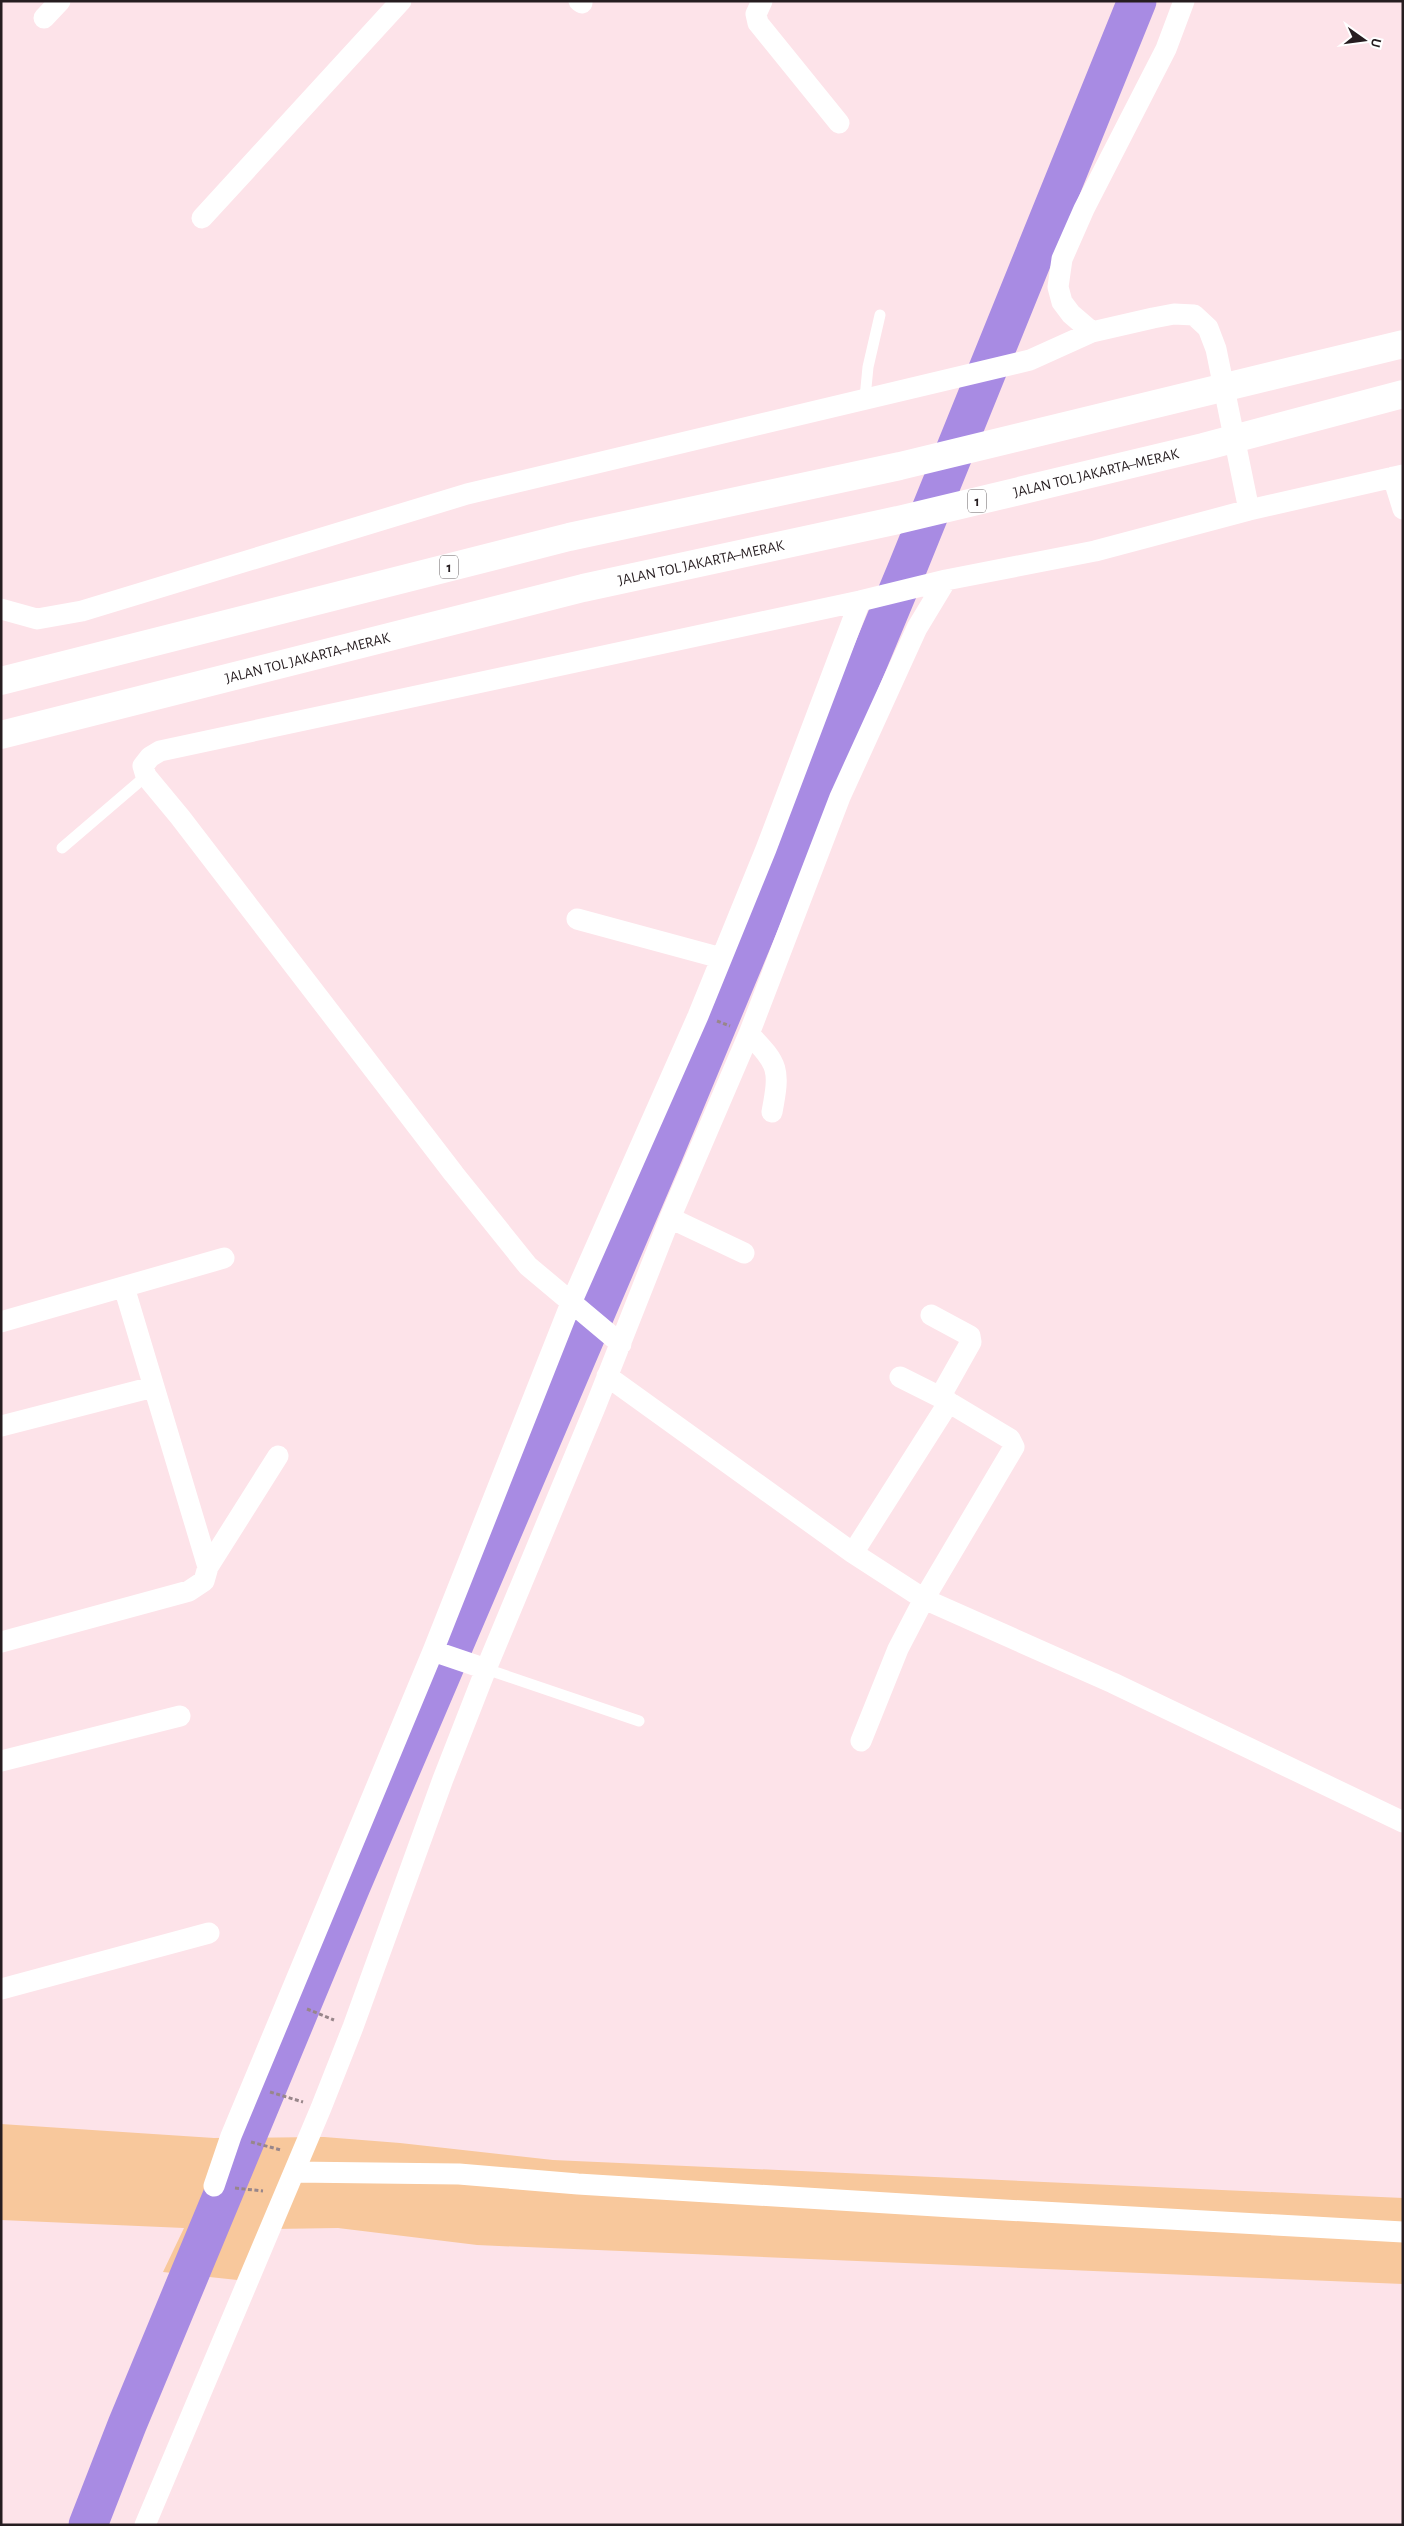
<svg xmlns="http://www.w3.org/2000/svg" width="1404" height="2526" font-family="'Alegreya Sans',sans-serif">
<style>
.green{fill:#f8c89c}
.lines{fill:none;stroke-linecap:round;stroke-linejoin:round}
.river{stroke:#a88be3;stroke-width:39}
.path{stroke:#98868a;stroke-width:3;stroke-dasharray:4 2.5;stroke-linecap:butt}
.lane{stroke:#fff;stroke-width:11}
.street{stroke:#fff;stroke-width:21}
.highway{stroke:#fff;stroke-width:28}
.labels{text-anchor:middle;stroke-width:4;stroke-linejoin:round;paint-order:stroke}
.shield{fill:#fff;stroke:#676163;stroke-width:1}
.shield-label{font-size:14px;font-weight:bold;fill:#261d20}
.street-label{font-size:15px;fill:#261d20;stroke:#fff}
</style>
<rect width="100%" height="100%" fill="#fde3e9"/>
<!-- green -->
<path class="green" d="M1 2124 214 2138 324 2137 400 2143 553 2160 1403 2198V2284L477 2245 338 2228 274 2229 256 2282 163 2272 184 2228 1 2220Z"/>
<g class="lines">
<!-- river -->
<path class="river" d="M88 2525 127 2425 351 1886 663 1155 907 569 1137 1"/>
<!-- path -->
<path class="path" d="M717 1021 730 1026
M307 2009 334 2020
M270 2092 303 2102
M251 2142 281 2150
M235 2188 263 2191"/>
<!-- lane -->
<path class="lane" d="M865 398 868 367 880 315
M62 848 146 776
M486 1669 639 1721"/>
<!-- street -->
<path class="street" d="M579 1 582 3
M762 1 756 14 758 23 839 123
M44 18 60 1
M202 218 401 1
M1092 332 1153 318 1174 314 1194 315 1208 328 1216 349 1249 510
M1393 477 1403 509
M1 609 37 619 82 611 467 494 1030 360 1092 332 1071 314 1062 302 1058 287 1062 259 1084 209 1166 49 1184 1
M577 919 721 958
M749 1034C779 1065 780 1069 772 1112
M670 1218 744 1253
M124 1287 208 1567
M931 1315 970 1336 971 1342 940 1397
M1 1322 224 1258
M621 1344 528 1266 454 1174 180 817 146 776 143 766 150 757 160 751 860 601 946 580
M607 1376 853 1553 924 1599 1113 1683 1403 1822
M1 1426 153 1387
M853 1553 949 1402
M1 1642 189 1591 204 1581 208 1567 278 1456
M433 1651 486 1669
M861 1741 898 1649 924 1599 1014 1447 1010 1439 940 1397 900 1377
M1 1761 180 1716
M1 1989 209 1933
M294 2172 459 2174 578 2184 952 2207 1403 2232
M214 2186 231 2136 433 1651 571 1303 698 1016 766 849 860 601
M145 2525 321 2108 353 2027 443 1779 486 1669 596 1405 670 1218 749 1034 840 797 917 628 946 580 1095 551 1249 510 1403 475"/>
<!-- highway -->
<g class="highway">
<path d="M1 681 569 537 900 466 1403 344"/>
<path id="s1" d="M1 735 583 588 898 520 1203 447 1403 394"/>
</g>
</g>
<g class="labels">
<!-- shield labels -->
<g class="shield">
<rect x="968" y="489.5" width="18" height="23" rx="4"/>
<rect x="440" y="555.5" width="18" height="23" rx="4"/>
</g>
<g class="shield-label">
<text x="977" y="506">1</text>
<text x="449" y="572">1</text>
</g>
<!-- street labels -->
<g class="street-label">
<text dy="5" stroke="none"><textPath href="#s1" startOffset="1126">JALAN TOL JAKARTA–MERAK</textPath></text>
<text dy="5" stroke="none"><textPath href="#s1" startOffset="721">JALAN TOL JAKARTA–MERAK</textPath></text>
<text dy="5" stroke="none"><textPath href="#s1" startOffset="316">JALAN TOL JAKARTA–MERAK</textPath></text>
</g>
</g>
<!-- border -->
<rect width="1404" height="2526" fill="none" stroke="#261d20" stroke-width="5"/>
<!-- north arrow -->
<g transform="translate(1364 40) rotate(104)" stroke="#ffffff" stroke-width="4" paint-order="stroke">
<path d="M0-4L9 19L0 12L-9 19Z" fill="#261d20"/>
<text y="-8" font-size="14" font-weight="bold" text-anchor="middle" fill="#261d20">U</text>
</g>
</svg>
